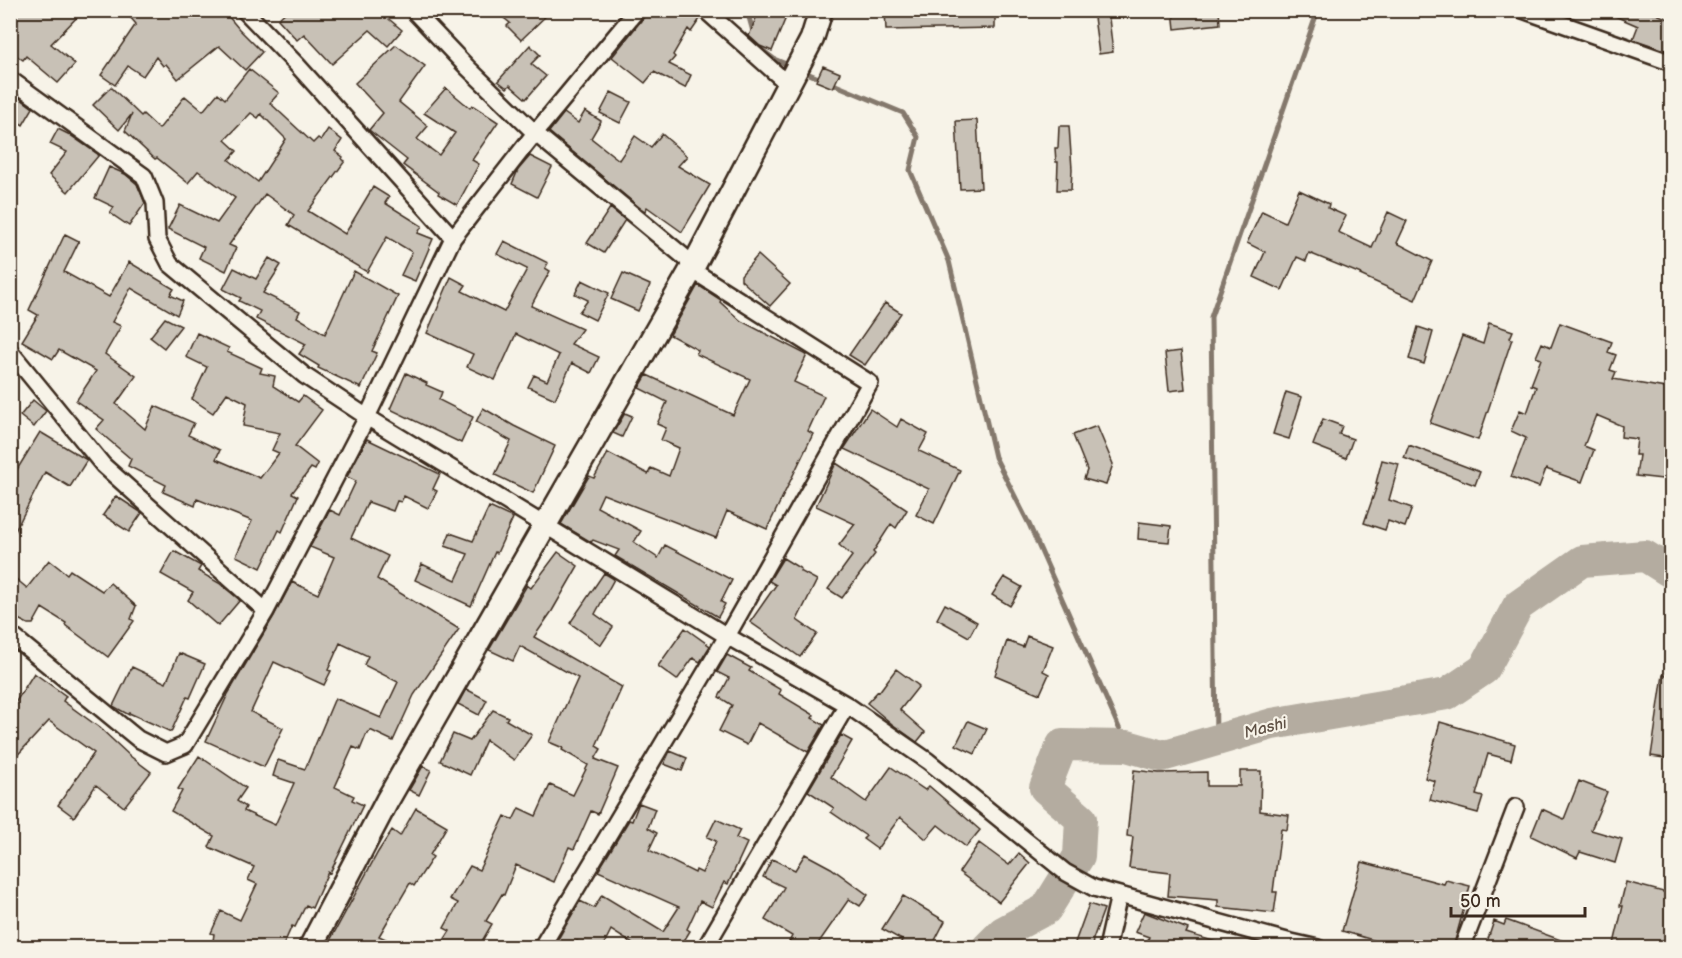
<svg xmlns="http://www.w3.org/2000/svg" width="1682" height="958" font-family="'Balsamiq Sans',sans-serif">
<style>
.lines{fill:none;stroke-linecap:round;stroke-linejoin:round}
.stream{stroke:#84786c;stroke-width:5}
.river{stroke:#b4aca0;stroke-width:32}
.building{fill:#c8c1b6;stroke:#3b2a1e;stroke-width:1.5;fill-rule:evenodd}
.street-casing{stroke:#3b2a1e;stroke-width:20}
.secondary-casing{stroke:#3b2a1e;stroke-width:27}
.street{stroke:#f7f3e8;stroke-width:15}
.secondary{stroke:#f7f3e8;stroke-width:22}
.labels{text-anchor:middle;stroke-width:4.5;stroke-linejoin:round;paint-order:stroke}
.water-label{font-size:16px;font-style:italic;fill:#5f5145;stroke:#f7f3e8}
</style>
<rect width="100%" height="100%" fill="#f7f3e8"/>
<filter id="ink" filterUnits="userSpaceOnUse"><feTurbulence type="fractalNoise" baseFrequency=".0167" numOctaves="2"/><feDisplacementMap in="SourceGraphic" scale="12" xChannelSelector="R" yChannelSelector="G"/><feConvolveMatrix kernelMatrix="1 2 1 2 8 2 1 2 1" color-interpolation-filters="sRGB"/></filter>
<g filter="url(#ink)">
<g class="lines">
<!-- stream -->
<path class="stream" d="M747 10 757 46 774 59 791 66
M802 71 903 113 918 137 910 170 949 261 995 457 1029 524 1127 746
M1216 739 1211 317 1318 10
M10 931 15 940 27 948"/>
<!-- river -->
<path class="river" d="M987 948 1003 932 1046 909 1079 856 1081 819 1045 788 1062 745 1127 746 1162 756 1272 724 1447 694 1484 669 1518 606 1582 561 1645 556 1672 573"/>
</g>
<!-- building -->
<path class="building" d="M10 10H84L51 44 75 64 58 83 26 56 23 60 10 51Z
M124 10H223L239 29 262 52 245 70 219 46 178 79 166 64 163 66 156 57 143 76 128 66 115 85 101 75 136 24Z
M288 10H378L402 30 388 46 370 30 332 64 304 34 297 40 278 19Z
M494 10H552L521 40 507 26 510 23Z
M647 10H696L700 19 691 32 688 29 673 55 675 57 669 64 691 75 685 88 654 72 645 83 612 57 645 16Z
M759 10H789L772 51 760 46 749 36Z
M885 10H995V28L886 30Z
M1093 10H1108L1113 52 1099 54Z
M1173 10H1219L1220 24 1175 29Z
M1601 10H1647L1671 20V40L1668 51 1633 39 1638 26Z
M396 45 425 66 399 102 428 126 417 139 439 155 455 133 424 113 446 88 470 108 472 105 498 122 472 160 479 164 457 205 438 194 439 192 403 165 407 160 369 130 383 113 355 83Z
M530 45 540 55 531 64 546 76 526 99 510 85 507 88 498 81Z
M823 66 840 73 833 88 816 81Z
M249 69 279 93 270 103 313 143 318 138 321 140 328 129 342 140 335 151 343 157 342 159 345 161 308 211 345 234 373 187 389 197 385 203 422 226 418 233 433 239 415 281 401 275 412 252 387 237 367 272 288 225 294 215 265 194 229 245 236 248 226 271 199 258 204 247 168 229 180 205 217 223 235 198 198 171 188 183 157 158 155 159 125 131 132 114 119 130 93 105 111 87 141 116 143 114 159 129 185 96 203 111 218 93 225 99ZM251 113 258 118 261 114 286 139 258 182 229 160 237 151 225 140Z
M10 91 33 108 23 125 10 117Z
M611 92 631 102 620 123 600 113Z
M585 111 601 121 591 138 619 160 635 136 651 147 662 134 687 156 678 166 710 185 682 232 647 207 645 211 640 208 549 132 564 113 578 123Z
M977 120 981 188 960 189 956 121Z
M1059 126H1069L1072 169 1071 190H1057L1058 162H1056L1055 148H1058Z
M58 129 70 135 99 155 68 192 49 175 67 152 50 144Z
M530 156 552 167 537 197 512 184 518 170Z
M109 167 125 174 137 184 145 203 129 226 110 213 114 207 95 198Z
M1299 190 1329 204 1328 208 1346 216 1338 232 1372 248 1388 212 1407 221 1397 243 1432 261 1415 300 1360 275 1361 274 1309 253 1306 261 1297 257 1282 290 1254 277 1265 252 1247 243 1262 211 1285 222Z
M610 208 625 220 604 253 587 243Z
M65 234 79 241 64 272 109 297 129 262 174 289 170 295 183 301 177 315 131 288 112 322 121 326 105 354 136 376 116 404 145 429 155 406 194 423 188 435 220 450 216 459 260 478 279 453 272 450 280 433 243 426 247 403 227 393 213 413 192 399 207 367 186 357 197 333 229 348 227 352 262 368 260 373 275 376 273 386 298 402 303 396 322 410 295 446 318 464 315 470 311 468 292 493 298 496 282 532 279 530 261 568 236 556 252 521 197 499 195 506 163 492 166 485 128 466 131 459 96 429 104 420 76 401 96 371 59 350 53 359 22 341 38 315 29 310Z
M504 241 548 263 545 268 550 271 531 306 582 329 571 344 599 357 591 373 572 363 555 399 528 387 534 375 547 381 559 355 516 334 495 380 467 367 473 354 427 333 451 277 466 285 462 291 504 312 527 269 497 254Z
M758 255 790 284 770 306 741 280V275Z
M269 258 281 265 263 293 300 311 297 317 325 334 354 271 398 296 372 351 377 353 361 388 318 368 319 366 299 354 306 344 256 319 260 311 239 301 241 298 223 289 234 268 256 279Z
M623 273 650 285 638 311 611 299Z
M582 280 609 293 595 320 579 312 588 300 575 294Z
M698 285 721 300 720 302 741 321 807 355 794 382 824 396 808 431 813 434 767 529 727 511 716 538 603 494 597 507 641 531 634 542 658 558 665 545 732 580 721 602 725 604 718 617 615 556 619 550 593 540 591 542 561 524 589 476 594 478 608 453 648 474 651 468 669 476 679 448 661 440 666 428 657 424 667 402 639 388 647 375 733 415 750 379 696 354 698 350 670 335Z
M885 303 901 313 865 365 849 355Z
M165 318 181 326 164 348 150 337Z
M1489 323 1513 331 1510 338 1512 339 1478 440 1430 423 1462 336 1483 344Z
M1560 323 1612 342 1608 352 1616 355 1610 370 1616 372 1613 379 1671 389V480L1636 476 1639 455H1635L1637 439 1621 437 1622 426 1596 415 1584 446 1594 450 1582 482 1546 469 1539 487 1511 477 1526 438 1511 431 1520 410 1527 413 1536 387 1531 385 1541 359 1536 357 1542 343 1551 347Z
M1418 327 1433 332 1424 364 1409 359Z
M1181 351 1185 389 1169 391 1165 353Z
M406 373 427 383 426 385 442 392 439 400 473 417 461 443 390 409Z
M1286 392 1302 397 1289 439 1273 434Z
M33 400 46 411 34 427 20 416Z
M483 408 514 426 555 446 533 493 495 475 511 441 476 422Z
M870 409 897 427 901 419 928 434 919 451 960 470 934 524 916 515 929 489 844 449Z
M625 413 632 416 622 437 613 433Z
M1323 419 1342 426 1339 434 1353 439 1346 458 1313 445Z
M1097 426 1113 464 1106 485 1084 479 1087 470 1073 435Z
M40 432 87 460 70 487 45 472 10 541V481Z
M367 439 440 474 433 489 437 491 428 508 404 496 401 502 397 501 393 511 368 502 351 538 388 556 377 579 459 629 414 695 393 741 370 730 368 734 367 733 360 750 353 747 335 787 354 796 352 800 363 805 330 873 328 872 312 908 306 905 295 927 292 926 282 948H212L214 934 211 933 221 911 240 920 257 884 248 880 254 867 209 847 214 836 171 811 182 791 178 789 199 756 246 788 237 801 246 807 244 811 275 825 294 783 273 776 278 760 305 769 335 698 381 718 398 682 364 665 368 656 340 643 328 670 331 671 324 685 274 662 251 712 283 728 264 767 206 741 228 694 274 616 292 582 318 594 334 557 310 547 330 510 340 515 356 481 347 477Z
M1409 445 1480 472 1475 485 1404 458Z
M1382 460 1399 464 1389 500 1412 508 1405 527 1388 521 1385 530 1364 523 1378 483H1376Z
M836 463 907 510 896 528 891 524 873 552 875 554 842 598 828 589 852 556 839 545 855 524 816 506Z
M116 496 142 513 129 532 103 515Z
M489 507 513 518 497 553 495 552 471 606 415 580 422 564 456 580 468 554 445 546 450 533 473 541Z
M1139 522 1171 526 1169 542 1138 539Z
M174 551 201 566 198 571 219 583 240 600 218 626 188 600 193 592 161 574Z
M558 552 578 566 552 611 534 637 622 687 596 746 601 749 595 759 618 768 598 814 591 811 574 849 569 847 554 882 516 865 504 895 502 894 486 921 492 924 478 948H439L450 931 444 928 458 903 450 899 470 866 479 870 505 816 513 820 519 808 536 816 550 785 573 795 588 765 562 750 563 748 549 742 578 678 520 646 513 661 489 650 527 585 531 588Z
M783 558 801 569 800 571 817 580 797 620 817 634 800 657 750 622 776 585 769 581Z
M49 560 67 574 70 570 102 591 110 583 136 606 131 619 134 621 108 657 65 625 66 623 42 608 33 624H28L10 615V574L27 588Z
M604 573 614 579 595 614 613 627 601 645 570 623Z
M1004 577 1022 587 1010 606 992 595Z
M945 604 977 622 969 637 937 619Z
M685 628 710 646 700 662 693 658 677 680 658 666Z
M1027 636 1053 646 1043 671 1049 674 1040 694 995 675 1007 641 1023 647Z
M179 653 205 664 190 698 187 697 171 732 129 713V715L113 706 132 667 166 683Z
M727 655 751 668 749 671 781 690 779 694 814 715 812 718 824 725 808 752 758 723 747 745 719 731 732 705 719 697 729 678 717 672Z
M896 669 919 686 900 710 925 732 917 742 892 724 867 703 878 691 879 692Z
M34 673 66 696 63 701 100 728 130 756 151 772 124 807 96 785 74 817 58 805 94 753 49 721 10 763V711Z
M1663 675H1671V759L1651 756Z
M466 689 487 700 479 715 458 704Z
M493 710 508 717 506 720 532 735 514 760 486 740 470 775 440 761 453 734 470 741Z
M968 721 987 729 975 754 956 745Z
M1440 722 1515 744 1511 760 1488 754 1476 795 1483 797 1478 813 1430 800 1435 781 1425 778Z
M841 735 852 741 831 777 866 802 891 767 925 790 929 786 980 830 966 847 938 825 926 839 900 817 877 849 863 839 866 836 831 812 834 808 808 791Z
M670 751 687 758 682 771 664 764Z
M423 766 431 770 419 795 409 790Z
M1134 770 1159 773 1207 772V786H1240V771H1261L1260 811 1289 815 1287 830 1281 829 1273 892H1277L1274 913 1218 907V900L1168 896 1170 873 1129 868 1133 837 1127 836Z
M1579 781 1607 792 1591 830 1622 839 1615 863 1580 852 1577 858 1531 836 1542 809 1564 819Z
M639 803 655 809 648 828 657 833 649 850 695 873 696 870 702 873 716 841 707 837 716 819 740 830 736 838 747 843 728 884 724 882 712 907 700 901 687 929 690 931 682 944 689 948H639L611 930 602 948H590L577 941 575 948H553L580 901 594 908 602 895 663 932 679 907 598 871 629 820 632 821Z
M416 808 447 826 430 855 433 857 414 886 410 883 379 936 405 948H326L378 852 392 830 400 836Z
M979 843 1009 865 1019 853 1030 863 999 902 959 872Z
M805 854 831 868 868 895 860 906 849 899 815 948H786L792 936 765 920 784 887 763 877 772 859 795 870Z
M1362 862 1444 884 1446 880 1470 886 1453 948H1400L1342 931Z
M1626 882 1671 894V948H1613L1623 906H1620Z
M903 896 945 921 931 948H898L902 940 882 929Z
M1089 904 1104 909 1093 939 1092 948H1073Z
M1144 912 1188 929 1186 933 1223 944V948H1145L1149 937 1135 932Z
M1506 920 1577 946 1576 948H1485L1494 921 1504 925Z"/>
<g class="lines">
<!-- street casing -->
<g class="street-casing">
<path id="street" d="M244 10 298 66 453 238
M413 10 467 67 535 133 694 265
M705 10 789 85
M1523 10 1672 63
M10 79 144 176 155 203 157 239 170 264 305 376 367 417 727 636 847 705 928 761 1065 872 1094 888 1287 941 1318 948
M10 351 103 465 266 611
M10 634 138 739 166 753 185 745 266 611 367 417 453 238 535 133 637 10
M541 948 727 636 870 383 692 270
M705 948 847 705
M1107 948 1119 895
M1462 948 1516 807"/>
</g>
<!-- secondary casing -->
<g class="secondary-casing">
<path id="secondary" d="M310 948 387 801 694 265 812 39 821 10"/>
</g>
<!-- street -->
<use href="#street" class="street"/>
<!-- secondary -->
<use href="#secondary" class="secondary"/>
</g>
</g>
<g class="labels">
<!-- water labels -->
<g class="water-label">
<text transform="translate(1265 727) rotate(-14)" y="6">Mashi</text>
</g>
</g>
<!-- margin -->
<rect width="1682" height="958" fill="none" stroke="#f7f3e8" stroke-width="36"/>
<rect x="18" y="18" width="1646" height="922" fill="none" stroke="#3b2a1e" stroke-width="2" filter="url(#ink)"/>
<!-- scale -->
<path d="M1451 907v9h134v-9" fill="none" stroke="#3b2a1e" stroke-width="3"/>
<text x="1460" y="907" font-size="18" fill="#3b2a1e" stroke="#f7f3e8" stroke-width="4.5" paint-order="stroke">50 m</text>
</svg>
